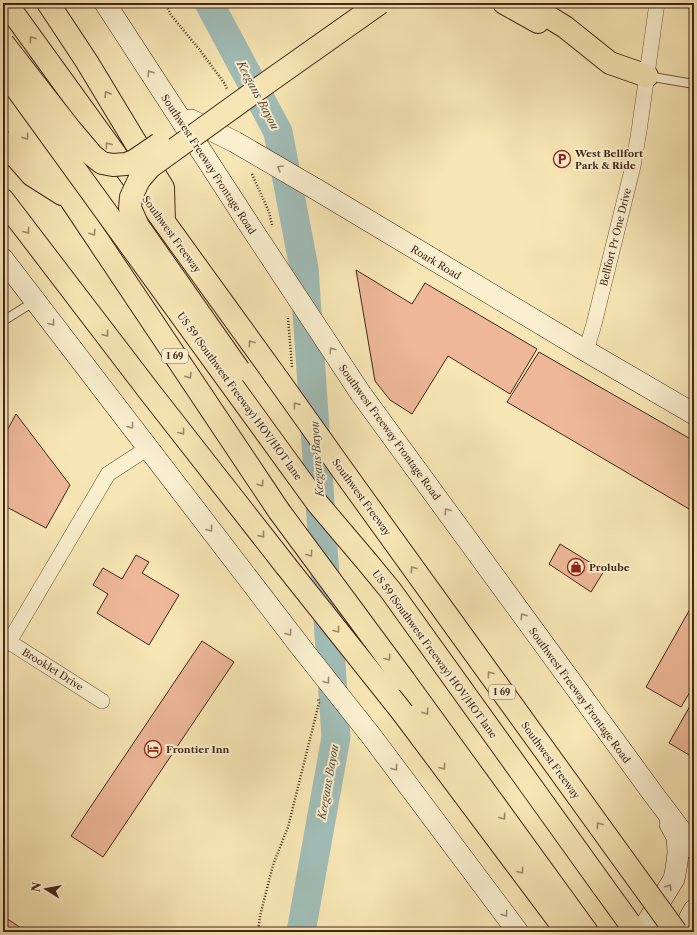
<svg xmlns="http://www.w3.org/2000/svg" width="697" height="935" font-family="'Libre Caslon Text',serif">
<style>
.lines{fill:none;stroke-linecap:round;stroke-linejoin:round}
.river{stroke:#a1bdb7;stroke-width:29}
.building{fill:#edb798;stroke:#442619}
.lane-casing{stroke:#715640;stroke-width:10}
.street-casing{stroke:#715640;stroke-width:16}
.secondary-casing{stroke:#442619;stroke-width:22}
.highway-casing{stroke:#442619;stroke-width:24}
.path{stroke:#442619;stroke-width:2.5;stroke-dasharray:1 2;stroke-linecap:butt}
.lane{stroke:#faefcf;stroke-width:8}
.street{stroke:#faefcf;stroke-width:15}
.secondary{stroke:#faefcf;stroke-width:21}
.highway{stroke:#f7e6b5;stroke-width:22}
.secondary-bridge-casing{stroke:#442619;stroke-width:22;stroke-linecap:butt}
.highway-bridge-casing{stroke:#442619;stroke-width:24;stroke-linecap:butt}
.secondary-bridge{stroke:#faefcf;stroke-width:21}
.highway-bridge{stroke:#f7e6b5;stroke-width:22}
.oneway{stroke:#9e8667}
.oneway2{stroke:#9f8a74}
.labels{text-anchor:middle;stroke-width:4;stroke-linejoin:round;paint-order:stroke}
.shield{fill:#faefcf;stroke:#7b6250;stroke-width:1}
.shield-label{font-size:9px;font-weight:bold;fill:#442619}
.poi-label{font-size:10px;font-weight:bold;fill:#442619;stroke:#faefcf;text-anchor:start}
.street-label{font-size:10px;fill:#442619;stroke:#faefcf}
.water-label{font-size:11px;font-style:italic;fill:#5b4c40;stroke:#faefcf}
</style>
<rect width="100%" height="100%" fill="#f7e6b5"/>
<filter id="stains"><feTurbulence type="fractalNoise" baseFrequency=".005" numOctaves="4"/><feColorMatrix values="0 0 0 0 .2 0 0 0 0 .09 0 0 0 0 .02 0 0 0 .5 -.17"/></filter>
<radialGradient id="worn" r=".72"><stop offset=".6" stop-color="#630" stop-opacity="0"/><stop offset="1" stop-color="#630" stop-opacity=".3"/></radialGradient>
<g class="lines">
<!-- river -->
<path class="river" d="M209 3 278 132 304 268 336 737 301 932"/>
</g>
<!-- building -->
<path class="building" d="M356 270 412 304 425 283 537 349 510 394 448 356 412 414 390 400 375 381Z
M539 352 694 441V502L689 509 507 402Z
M16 414 70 485 46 528 3 505V438Z
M560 544 604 571 591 592 549 564Z
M136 555 149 562 142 573 179 595 149 645 97 613 108 594 93 585 103 568 122 579Z
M694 602V685L681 707 646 687Z
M202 641 234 662 103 857 71 836Z
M694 699V758L669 743Z
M3 916 27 932H3Z"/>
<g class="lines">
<!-- lane casing -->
<g class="lane-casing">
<path id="lane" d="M647 76 694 84
M3 321 35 301
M3 651 9 642"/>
</g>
<!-- street casing -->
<g class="street-casing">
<path id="street" d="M586 351 594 324 633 166 639 131 657 3
M3 638 102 701
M9 642 108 474 148 448"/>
</g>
<!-- secondary casing -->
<g class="secondary-casing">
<path id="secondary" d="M105 3 248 223
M191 120 235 142
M314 188 586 351 694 414
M3 259 303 650
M361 394 654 795 694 848
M372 737 518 932
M641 932 674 879 677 863 678 852 677 837 670 824
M682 932 694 910"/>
</g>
<!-- highway casing -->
<g class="highway-casing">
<path id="highway" d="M6 3 274 374
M48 3 87 62 163 188 164 222
M504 3 538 22
M526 3 565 27 610 63 647 76
M3 105 71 200 279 511
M3 142 32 175 62 194
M3 200 149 391 286 566
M351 482 621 856
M404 680 587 932
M403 713 567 932
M602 885 636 932"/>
</g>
<!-- path -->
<path class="path" d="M165 3 171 15 199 49 225 84 227 89
M252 174 269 212 272 225
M288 318 292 367
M258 932 260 916 273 865 288 827 319 703 318 699"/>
<!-- lane -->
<use href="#lane" class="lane"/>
<!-- street -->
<use href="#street" class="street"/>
<!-- secondary -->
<use href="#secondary" class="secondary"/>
<!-- highway -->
<use href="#highway" class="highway"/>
<!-- secondary-bridge casing -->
<g class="secondary-bridge-casing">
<path id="secondary-bridge" d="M235 142 314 188
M248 223 361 394
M303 650 372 737"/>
</g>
<!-- highway-bridge casing -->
<g class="highway-bridge-casing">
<path id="highway-bridge" d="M3 43 70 129 92 155 102 163 113 165 126 164 134 161 159 144
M3 70 318 504 368 563 391 591 602 885
M239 370 138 226 130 208 131 197 139 180 150 167 261 87 380 3
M274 374 351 482
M279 511 404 680
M286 566 403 713
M621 856 676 932"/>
</g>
<!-- secondary-bridge -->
<use href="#secondary-bridge" class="secondary-bridge"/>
<!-- highway-bridge -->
<use href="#highway-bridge" class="highway-bridge"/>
</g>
<!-- one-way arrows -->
<defs><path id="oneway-chevron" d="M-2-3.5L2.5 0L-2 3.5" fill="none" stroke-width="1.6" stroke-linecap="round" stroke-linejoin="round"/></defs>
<g class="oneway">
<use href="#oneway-chevron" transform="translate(32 39) rotate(-126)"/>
<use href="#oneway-chevron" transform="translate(107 94) rotate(-121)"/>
<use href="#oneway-chevron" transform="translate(26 137) rotate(54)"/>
<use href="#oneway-chevron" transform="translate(108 145) rotate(-126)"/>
<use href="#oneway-chevron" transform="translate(27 231) rotate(52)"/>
<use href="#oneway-chevron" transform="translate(93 233) rotate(56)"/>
<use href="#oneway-chevron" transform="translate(106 334) rotate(52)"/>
<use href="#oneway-chevron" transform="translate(251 343) rotate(-126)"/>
<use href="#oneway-chevron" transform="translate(189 376) rotate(56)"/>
<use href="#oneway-chevron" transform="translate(296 405) rotate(-126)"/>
<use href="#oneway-chevron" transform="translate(182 432) rotate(52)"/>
<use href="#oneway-chevron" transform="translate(261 484) rotate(56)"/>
<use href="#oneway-chevron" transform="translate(262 535) rotate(52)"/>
<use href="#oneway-chevron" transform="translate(310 554) rotate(54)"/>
<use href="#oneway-chevron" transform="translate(413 569) rotate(-126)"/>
<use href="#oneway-chevron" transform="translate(337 630) rotate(52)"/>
<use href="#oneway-chevron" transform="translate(388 658) rotate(54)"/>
<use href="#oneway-chevron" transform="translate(490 674) rotate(-126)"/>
<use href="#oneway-chevron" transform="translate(426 712) rotate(54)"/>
<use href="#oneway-chevron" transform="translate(443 767) rotate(53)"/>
<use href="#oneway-chevron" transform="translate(503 817) rotate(54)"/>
<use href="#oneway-chevron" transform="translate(599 825) rotate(-126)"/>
<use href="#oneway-chevron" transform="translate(521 871) rotate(53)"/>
</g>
<g class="oneway2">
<use href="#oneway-chevron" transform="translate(150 73) rotate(-123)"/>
<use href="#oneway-chevron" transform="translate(280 168) rotate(-150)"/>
<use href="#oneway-chevron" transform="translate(52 323) rotate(53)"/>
<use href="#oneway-chevron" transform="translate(332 350) rotate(-124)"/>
<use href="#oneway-chevron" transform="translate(131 426) rotate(53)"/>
<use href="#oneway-chevron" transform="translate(447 511) rotate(-126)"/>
<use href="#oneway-chevron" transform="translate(210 529) rotate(53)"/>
<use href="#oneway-chevron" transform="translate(523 616) rotate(-125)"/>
<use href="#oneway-chevron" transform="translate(289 633) rotate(53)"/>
<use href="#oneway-chevron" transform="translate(327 681) rotate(52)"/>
<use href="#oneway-chevron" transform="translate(395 768) rotate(53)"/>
<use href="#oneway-chevron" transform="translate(669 887) rotate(-58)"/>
<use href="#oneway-chevron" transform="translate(505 914) rotate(53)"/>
</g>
<!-- icons -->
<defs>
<g id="parking-ring" transform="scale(0.9)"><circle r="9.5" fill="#faefcf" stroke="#8f2418" stroke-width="1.5"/><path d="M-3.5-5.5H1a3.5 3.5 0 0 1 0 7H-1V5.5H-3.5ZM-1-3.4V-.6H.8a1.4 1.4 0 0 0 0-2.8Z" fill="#8f2418"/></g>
<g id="shop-ring" transform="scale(0.9)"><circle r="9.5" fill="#faefcf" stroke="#8f2418" stroke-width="1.5"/><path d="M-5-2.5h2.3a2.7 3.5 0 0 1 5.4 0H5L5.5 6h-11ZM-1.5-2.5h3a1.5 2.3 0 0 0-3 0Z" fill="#8f2418"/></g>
<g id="hotel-ring" transform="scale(0.9)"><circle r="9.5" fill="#faefcf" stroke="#8f2418" stroke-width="1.5"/><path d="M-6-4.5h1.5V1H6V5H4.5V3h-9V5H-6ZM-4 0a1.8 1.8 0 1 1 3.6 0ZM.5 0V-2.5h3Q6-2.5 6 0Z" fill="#8f2418"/></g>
</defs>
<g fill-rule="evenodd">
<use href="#parking-ring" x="562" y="159"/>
<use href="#shop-ring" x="576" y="567"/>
<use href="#hotel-ring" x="153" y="749"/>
</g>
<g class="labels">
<!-- shield labels -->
<g class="shield">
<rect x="162" y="349" width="26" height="14" rx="3"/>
<rect x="489" y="685" width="26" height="14" rx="3"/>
</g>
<g class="shield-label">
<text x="175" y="359">I 69</text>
<text x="502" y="695">I 69</text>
</g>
<!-- poi labels -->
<g class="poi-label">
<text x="575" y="157">West Bellfort<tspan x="575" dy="12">Park &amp; Ride</tspan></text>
<text x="589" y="571">Prolube</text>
<text x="166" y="753">Frontier Inn</text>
</g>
<!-- street labels -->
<g class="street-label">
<text transform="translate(209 164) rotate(57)" y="4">Southwest Freeway Frontage Road</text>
<text transform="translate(172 234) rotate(54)" y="4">Southwest Freeway</text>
<text transform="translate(615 237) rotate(-76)" y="4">Bellfort Pr One Drive</text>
<text transform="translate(436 262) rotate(31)" y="4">Roark Road</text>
<text transform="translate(240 396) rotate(54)" y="4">US 59 (Southwest Freeway) HOV/HOT lane</text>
<text transform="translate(390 432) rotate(54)" y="4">Southwest Freeway Frontage Road</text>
<text transform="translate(362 497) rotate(54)" y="4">Southwest Freeway</text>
<text transform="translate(435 654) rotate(54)" y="4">US 59 (Southwest Freeway) HOV/HOT lane</text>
<text transform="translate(53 669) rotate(32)" y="4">Brooklet Drive</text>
<text transform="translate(580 695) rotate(54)" y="4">Southwest Freeway Frontage Road</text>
<text transform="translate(551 760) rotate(54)" y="4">Southwest Freeway</text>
</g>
<!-- water labels -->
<g class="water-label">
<text transform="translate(258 95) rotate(62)" y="4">Keegans Bayou</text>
<text transform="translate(317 459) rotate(-94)" y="4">Keegans Bayou</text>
<text transform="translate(328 782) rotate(-80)" y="4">Keegans Bayou</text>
</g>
</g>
<!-- margin -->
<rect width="697" height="935" fill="none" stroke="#f7e6b5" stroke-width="16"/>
<rect x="4" y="4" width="689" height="927" fill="none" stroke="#442619" stroke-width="2"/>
<rect x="8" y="8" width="681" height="919" fill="none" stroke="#442619"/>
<!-- north arrow -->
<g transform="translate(46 889) rotate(281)" stroke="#faefcf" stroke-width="3" paint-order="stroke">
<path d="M0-3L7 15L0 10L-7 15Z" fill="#442619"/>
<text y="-6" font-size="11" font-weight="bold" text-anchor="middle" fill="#442619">N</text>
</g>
<rect width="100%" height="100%" filter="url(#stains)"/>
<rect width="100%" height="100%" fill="url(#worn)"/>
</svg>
